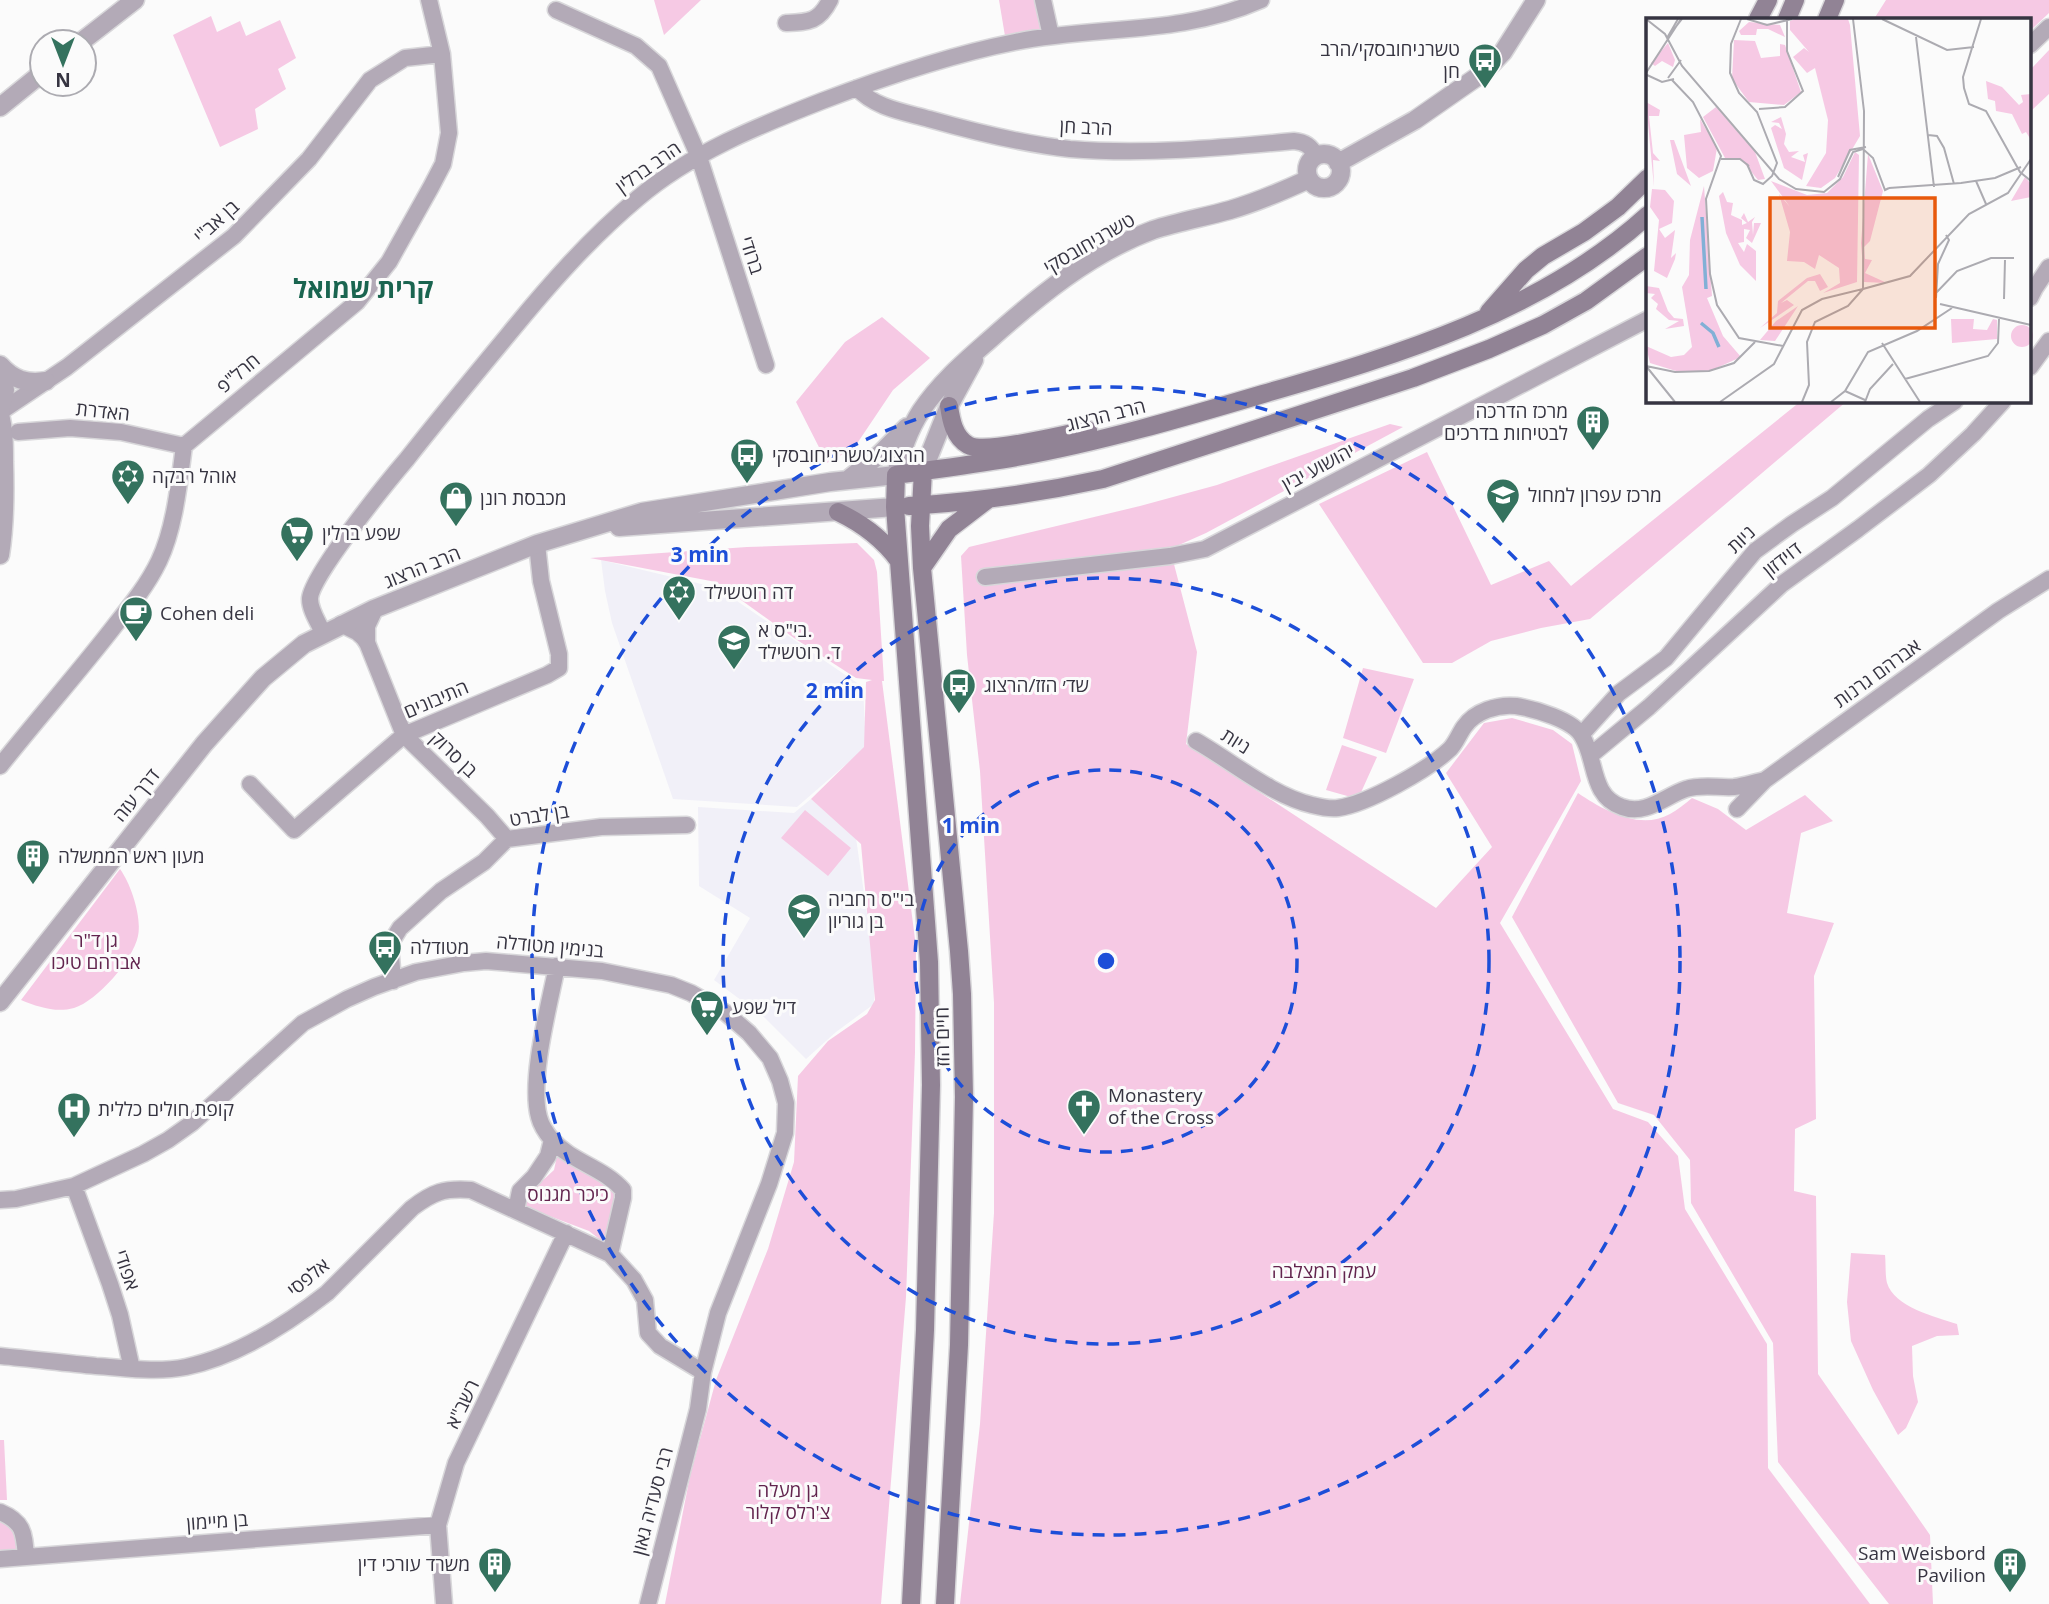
<svg xmlns="http://www.w3.org/2000/svg" width="2049" height="1604" font-family="'Open Sans','Noto Sans Hebrew',sans-serif">
<style>
.built{fill:#f1f0f8}
.green{fill:#f6c9e4}
.lines{fill:none;stroke-linecap:round;stroke-linejoin:round}
.minor-casing{stroke:#d8d7da;stroke-width:19}
.tertiary-casing{stroke:#d8d7da;stroke-width:21}
.secondary-casing{stroke:#d8d7da;stroke-width:21}
.minor{stroke:#b3aab7;stroke-width:16}
.tertiary{stroke:#b3aab7;stroke-width:18}
.secondary{stroke:#918395;stroke-width:18}
.ring{fill:none;stroke:#1d4ed8;stroke-width:3.5;stroke-dasharray:12 9}
.labels{text-anchor:middle;stroke-width:6;stroke-linejoin:round;paint-order:stroke}
.poi-label{font-size:19px;fill:#363441;stroke:#fbfbfb;text-anchor:start}
.street-label{font-size:19px;fill:#363441;stroke:#fbfbfb}
.park-label{font-size:19px;fill:#62244e;stroke:#fbfbfb}
.district-label{font-size:26px;font-weight:bold;fill:#1a6550;stroke:#fbfbfb}
.inset-river{fill:none;stroke:#82b0d6;stroke-width:3.5}
.inset-road{fill:none;stroke:#acabb1;stroke-width:2}
.view{fill:#e8590c;fill-opacity:0.15;stroke:#e8590c;stroke-width:3.5}
.inset-edge{fill:none;stroke:#363441;stroke-width:3.5}
.centre{fill:#1d4ed8;stroke:#fbfbfb;stroke-width:3.5}
.ring-label{font-size:21px;text-anchor:middle;font-weight:bold;fill:#1d4ed8;stroke:#fbfbfb;stroke-width:6;stroke-linejoin:round;paint-order:stroke}
</style>
<rect width="100%" height="100%" fill="#fbfbfb"/>
<!-- built -->
<path class="built" d="M601 560 718 588 863 687 866 747 797 807 673 799 612 623 605 591Z
M811 799 856 838 874 962V1004L836 1032 806 1059 765 1018 714 980 750 918 699 886 698 807 794 813Z"/>
<!-- green -->
<path class="green" d="M654 0H701L664 35Z
M999 0H1041L1049 35 1006 42Z
M1886 0H2049V13L2030 31V19H1874Z
M211 16 217 32 240 21 246 36 280 20 296 58 278 69 286 89 255 109 258 129 220 147 173 35Z
M2049 50V94L2030 112V70Z
M882 317 930 358 893 390 854 448 827 463 796 402 845 342Z
M1801 401H1847L1590 619 1541 628 1491 641 1452 663H1423L1319 504 1427 452 1491 585 1549 561 1571 586Z
M1390 424 1403 427 1206 533 1170 549 1197 652 1186 744 1436 908 1492 847 1446 773 1484 723 1512 718 1553 730 1572 744 1581 781 1500 923 1613 1109 1648 1122 1678 1156 1685 1209 1767 1344 1768 1468 1870 1604H960L980 1424 994 1213V1003L980 771 967 655 961 556 969 547 1140 506 1217 485Z
M857 543 874 560 877 572 884 681H882L916 947 915 1052 906 1297 881 1604H665L690 1476 716 1380 768 1249 794 1162 798 1076 828 1041 867 1014 875 1000 861 844 811 799 864 747 866 682 872 680 856 678 794 638 716 582 590 558 747 547Z
M1363 668 1414 679 1386 753 1343 738Z
M1342 745 1377 757 1358 799 1326 790Z
M1578 793C1603 810 1640 831 1670 814 1677 810 1685 804 1692 798L1718 809 1746 830 1805 795 1833 821 1801 833 1787 913 1834 923 1814 976 1816 1119 1795 1129 1794 1191 1816 1196 1818 1374 1930 1535 1933 1604H1889L1778 1462 1773 1343 1691 1203 1690 1160 1654 1115 1618 1103 1512 917Z
M805 810 851 848 828 876 781 838Z
M120 869C131 884 142 917 138 936 133 960 97 1001 74 1008 56 1013 38 1007 21 1000Z
M557 1156 614 1190 617 1198 607 1245 589 1231 523 1206 529 1193 554 1170Z
M1851 1253 1885 1255C1886 1264 1885 1275 1887 1283 1894 1307 1936 1317 1957 1324L1959 1335 1937 1336 1912 1346 1913 1376 1918 1402 1906 1428 1898 1435 1873 1390 1851 1341 1847 1302Z
M0 1440H4L7 1500H0Z
M0 1513 7 1517 25 1554 0 1555Z"/>
<g class="lines">
<!-- minor casing -->
<g class="minor-casing">
<path id="minor" d="M1043 0 1051 36
M556 10 636 46 659 66 699 157 766 365
M786 23C809 22 819 22 830 0
M2030 45 2049 27
M857 88C875 108 904 112 929 119 975 132 1022 144 1070 149 1144 155 1220 148 1294 141 1305 142 1311 146 1316 156
M2030 298 2035 288 2049 267
M2030 367 2049 341
M0 412 67 367 234 236 309 159 370 80 405 58 442 54
M18 432 70 428 121 432 184 446
M985 577 1170 556 1205 549 1648 319
M341 624 357 632 366 640 404 735 487 816 507 839
M323 633C319 623 310 611 310 599 310 577 389 480 407 459 440 417 474 376 508 335 548 286 589 239 638 198 691 153 758 126 822 101 885 77 949 55 1015 42 1100 25 1179 36 1261 0
M1582 734 1619 693 1666 658 1755 551 1792 524 1832 498 1928 419 1955 401
M1196 741C1233 762 1271 795 1312 805 1320 807 1331 809 1338 808 1367 804 1428 770 1450 749 1456 743 1459 734 1464 727 1475 711 1498 704 1516 706 1535 709 1573 720 1582 736 1597 760 1590 796 1622 807 1646 816 1665 796 1686 789 1702 784 1718 788 1734 787 1744 786 1755 782 1765 780
M1591 755 1649 707 1782 584 1858 529 1929 475 1973 434 2003 401
M0 766C38 718 79 672 116 624 132 604 148 584 159 561 175 527 179 483 184 446L357 302 389 262 431 187 443 164 449 133 442 54 429 0
M250 784 294 830 404 735 547 675 559 668V654L541 581 537 544
M1737 809 1765 780 1998 611 2049 579
M557 966C549 1006 529 1080 539 1117 541 1125 547 1134 552 1140 572 1162 604 1168 623 1190V1198L610 1254
M393 981 390 944 400 928 441 891 484 862 507 839 601 827 687 825
M74 1186 110 1284 120 1315 132 1369
M0 1200 16 1199 74 1186 143 1154 168 1140 192 1123 303 1023 347 999 374 987 416 972 464 963 486 961 602 971 671 985 691 993 726 1013 749 1033 770 1058 780 1081 786 1103 785 1133 769 1184 718 1313 703 1372 698 1409 648 1604
M516 1210 520 1191 534 1177 548 1156 552 1140
M0 1356C32 1359 64 1363 96 1366 126 1368 156 1373 186 1367 238 1356 286 1325 327 1293L412 1208C433 1192 444 1188 471 1190L610 1254 634 1280 645 1300 648 1333 660 1346 703 1372
M0 1512C24 1522 24 1533 26 1557
M0 1559 438 1525
M444 1604 438 1525 456 1463 566 1233"/>
</g>
<!-- tertiary casing -->
<g class="tertiary-casing">
<path id="tertiary" d="M81 42 135 0
M0 107 42 73
M1307 171a17 17 0 1 1 34 0a17 17 0 1 1-34 0Z
M1338 163 1415 120 1484 72 1503 52 1536 0
M0 365C13 380 27 384 46 381
M0 367 5 390 0 412
M0 414C4 430 4 446 4 462 5 494 5 524 0 555
M923 471 949 406 974 360
M850 478 880 454 907 427
M619 527 895 507
M366 640V626L374 609
M0 1002 204 744 263 678 304 644 374 609 537 544 642 512 830 482 896 475C901 452 908 431 921 411 939 384 962 364 987 342 1036 298 1090 253 1153 230 1178 222 1205 217 1230 210 1257 202 1283 191 1309 179"/>
</g>
<!-- secondary casing -->
<g class="secondary-casing">
<path id="secondary" d="M1758 19 1768 0
M1787 19 1795 0
M1827 19 1835 0
M1489 312 1526 270 1543 256 1584 232 1618 207 1648 178
M949 406C951 420 954 437 968 445 986 455 1064 434 1088 430
M923 471 920 526 922 568 959 951 962 994 964 1097 959 1345 945 1604
M909 506C975 502 1039 493 1103 479L1413 378 1489 349 1543 325 1586 301 1648 256
M838 512C863 524 883 539 899 561
M922 568 949 529 987 500
M911 1604 925 1330 931 1085 929 962 899 561 895 507 896 475C936 469 977 464 1017 457 1100 442 1182 418 1263 394 1398 355 1541 312 1648 215"/>
</g>
<!-- minor -->
<use href="#minor" class="minor"/>
<!-- tertiary -->
<use href="#tertiary" class="tertiary"/>
<!-- secondary -->
<use href="#secondary" class="secondary"/>
</g>
<!-- distance rings -->
<g class="ring">
<circle cx="1106" cy="961" r="191"/>
<circle cx="1106" cy="961" r="383"/>
<circle cx="1106" cy="961" r="574"/>
</g>
<!-- icons -->
<defs>
<g id="bus-pin" transform="scale(1.75)"><path d="M0 17L-7.5 6A9.5 9.5 0 1 1 7.5 6Z" fill="#34725e" stroke="#fbfbfb"/><path d="M-5-6H5V4H4V6H2V4H-2V6H-4V4H-5ZM-3.5-4V0h7V-4ZM-3.5 1.2v1.5H-2V1.2ZM2 1.2v1.5H3.5V1.2Z" fill="#fff"/></g>
<g id="building-pin" transform="scale(1.75)"><path d="M0 17L-7.5 6A9.5 9.5 0 1 1 7.5 6Z" fill="#34725e" stroke="#fbfbfb"/><path d="M-4-6H4V6H1V3H-1V6H-4ZM-2.5-4.3h1.7v1.8h-1.7ZM.8-4.3h1.7v1.8H.8ZM-2.5-1h1.7V.8h-1.7ZM.8-1h1.7V.8H.8Z" fill="#fff"/></g>
<g id="synagogue-pin" transform="scale(1.75)"><path d="M0 17L-7.5 6A9.5 9.5 0 1 1 7.5 6Z" fill="#34725e" stroke="#fbfbfb"/><path d="M0-6.5L5.6 3.2H-5.6ZM0 6.5L5.6-3.2H-5.6Z" fill="#fff"/></g>
<g id="school-pin" transform="scale(1.75)"><path d="M0 17L-7.5 6A9.5 9.5 0 1 1 7.5 6Z" fill="#34725e" stroke="#fbfbfb"/><path d="M0-5L7-2L0 1L-7-2ZM-4 1L0 2.5L4 1V4Q0 6-4 4Z" fill="#fff"/></g>
<g id="shop-pin" transform="scale(1.75)"><path d="M0 17L-7.5 6A9.5 9.5 0 1 1 7.5 6Z" fill="#34725e" stroke="#fbfbfb"/><path d="M-5-2.5h2.3a2.7 3.5 0 0 1 5.4 0H5L5.5 6h-11ZM-1.5-2.5h3a1.5 2.3 0 0 0-3 0Z" fill="#fff"/></g>
<g id="supermarket-pin" transform="scale(1.75)"><path d="M0 17L-7.5 6A9.5 9.5 0 1 1 7.5 6Z" fill="#34725e" stroke="#fbfbfb"/><path d="M-6-5.5h2.5l.6 2H6L4.5 2H-2.5L-4.4-4H-6ZM-1.5 3.2a1.3 1.3 0 1 0 .1 0ZM3 3.2a1.3 1.3 0 1 0 .1 0Z" fill="#fff"/></g>
<g id="cafe-pin" transform="scale(1.75)"><path d="M0 17L-7.5 6A9.5 9.5 0 1 1 7.5 6Z" fill="#34725e" stroke="#fbfbfb"/><path d="M-5.5-4.5H6V0H3Q3 3.5 0 3.5H-2.5Q-5.5 3.5-5.5 0ZM3-3.2v2h1.7v-2ZM-6 4.5H4V6H-6Z" fill="#fff"/></g>
<g id="church-pin" transform="scale(1.75)"><path d="M0 17L-7.5 6A9.5 9.5 0 1 1 7.5 6Z" fill="#34725e" stroke="#fbfbfb"/><path d="M-1.2-6h2.4v3.5h3.3v2.4h-3.3V6h-2.4V-.1h-3.3v-2.4h3.3Z" fill="#fff"/></g>
<g id="hospital-pin" transform="scale(1.75)"><path d="M0 17L-7.5 6A9.5 9.5 0 1 1 7.5 6Z" fill="#34725e" stroke="#fbfbfb"/><path d="M-5-5h3v3.5h4V-5h3V5h-3V1.5h-4V5h-3Z" fill="#fff"/></g>
</defs>
<g fill-rule="evenodd">
<use href="#bus-pin" x="1485" y="60"/>
<use href="#building-pin" x="1593" y="422"/>
<use href="#bus-pin" x="747" y="455"/>
<use href="#synagogue-pin" x="128" y="476"/>
<use href="#school-pin" x="1503" y="495"/>
<use href="#shop-pin" x="456" y="498"/>
<use href="#supermarket-pin" x="297" y="533"/>
<use href="#synagogue-pin" x="679" y="592"/>
<use href="#cafe-pin" x="136" y="613"/>
<use href="#school-pin" x="734" y="641"/>
<use href="#bus-pin" x="959" y="685"/>
<use href="#building-pin" x="33" y="856"/>
<use href="#school-pin" x="804" y="910"/>
<use href="#bus-pin" x="385" y="947"/>
<use href="#supermarket-pin" x="707" y="1007"/>
<use href="#church-pin" x="1084" y="1106"/>
<use href="#hospital-pin" x="74" y="1109"/>
<use href="#building-pin" x="495" y="1564"/>
<use href="#building-pin" x="2010" y="1564"/>
</g>
<g class="labels">
<!-- poi labels -->
<g class="poi-label">
<text x="1460" y="56" text-anchor="end">טשרניחובסקי/הרב<tspan x="1460" dy="22">חן</tspan></text>
<text x="1568" y="418" text-anchor="end">מרכז הדרכה<tspan x="1568" dy="22">לבטיחות בדרכים</tspan></text>
<text x="772" y="462">הרצוג/טשרניחובסקי</text>
<text x="152" y="483">אוהל רבקה</text>
<text x="1528" y="502">מרכז עפרון למחול</text>
<text x="480" y="505">מכבסת רונן</text>
<text x="322" y="540">שפע ברלין</text>
<text x="704" y="599">דה רוטשילד</text>
<text x="160" y="620">Cohen deli</text>
<text x="758" y="637">בי"ס א.<tspan x="758" dy="22">ד. רוטשילד</tspan></text>
<text x="984" y="692">שד׳ הזז/הרצוג</text>
<text x="58" y="863">מעון ראש הממשלה</text>
<text x="828" y="906">בי"ס רחביה<tspan x="828" dy="22">בן גוריון</tspan></text>
<text x="410" y="954">מטודלה</text>
<text x="732" y="1014">דיל שפע</text>
<text x="1108" y="1102">Monastery<tspan x="1108" dy="22">of the Cross</tspan></text>
<text x="98" y="1116">קופת חולים כללית</text>
<text x="1986" y="1560" text-anchor="end">Sam Weisbord<tspan x="1986" dy="22">Pavilion</tspan></text>
<text x="470" y="1571" text-anchor="end">משרד עורכי דין</text>
</g>
<!-- street labels -->
<g class="street-label">
<text transform="translate(1086 127) rotate(3)" y="7">הרב חן</text>
<text transform="translate(648 167) rotate(-35)" y="7">הרב ברלין</text>
<text transform="translate(216 221) rotate(-42)" y="7">בן אב"י</text>
<text transform="translate(1089 243) rotate(-30)" y="7">טשרניחובסקי</text>
<text transform="translate(752 255) rotate(72)" y="7">ברודי</text>
<text transform="translate(238 373) rotate(-40)" y="7">חרל"פ</text>
<text transform="translate(103 411) rotate(6)" y="7">האדרת</text>
<text transform="translate(1106 415) rotate(-14)" y="7">הרב הרצוג</text>
<text transform="translate(1318 467) rotate(-28)" y="7">יהושוע יבין</text>
<text transform="translate(1741 539) rotate(-43)" y="7">ניות</text>
<text transform="translate(1782 559) rotate(-38)" y="7">דוידזון</text>
<text transform="translate(422 567) rotate(-22)" y="7">הרב הרצוג</text>
<text transform="translate(1877 673) rotate(-36)" y="7">אברהם גרנות</text>
<text transform="translate(436 699) rotate(-23)" y="7">התיבונים</text>
<text transform="translate(1236 741) rotate(32)" y="7">ניות</text>
<text transform="translate(454 754) rotate(44)" y="7">בן סרוק</text>
<text transform="translate(136 795) rotate(-51)" y="7">דרך עזה</text>
<text transform="translate(539 815) rotate(-9)" y="7">בן לברט</text>
<text transform="translate(550 946) rotate(5)" y="7">בנימין מטודלה</text>
<text transform="translate(942 1037) rotate(-91)" y="7">חיים הזז</text>
<text transform="translate(127 1270) rotate(71)" y="7">אפודי</text>
<text transform="translate(308 1277) rotate(-39)" y="7">אלפסי</text>
<text transform="translate(462 1404) rotate(-64)" y="7">רשב"א</text>
<text transform="translate(652 1501) rotate(-75)" y="7">רבי סעדיה גאון</text>
<text transform="translate(217 1521) rotate(-4)" y="7">בן מיימון</text>
</g>
<!-- park labels -->
<g class="park-label">
<text x="96" y="947">גן ד"ר<tspan x="96" dy="22">אברהם טיכו</tspan></text>
<text x="568" y="1201">כיכר מגנוס</text>
<text x="1324" y="1278">עמק המצלבה</text>
<text x="788" y="1497">גן מעלה<tspan x="788" dy="22">צ'רלס קלור</tspan></text>
</g>
<!-- district labels -->
<g class="district-label">
<text x="363" y="298">קרית שמואל</text>
</g>
</g>
<!-- overview -->
<g transform="translate(1646 18)">
<rect width="385" height="385" fill="#fbfbfb"/>
<path d="M149 1H202L204 7 214 118 189 160 175 170 160 168 180 135 182 102 169 50 161 55 147 39 158 30 163 34 144 12V3ZM103 4 134 7 139 19 122 11H111L110 17H95L93 13ZM88 22 109 23 115 40 134 38V26L139 27 155 74 138 87 103 84 86 61ZM22 25 29 42 27 49 16 43 9 48 5 45ZM340 63 356 69 373 87 377 84 375 77 385 76V122L380 114 376 116 366 96 350 93 349 83 342 81ZM0 84 14 92 13 98H3L7 135 14 143 7 142 8 169ZM70 89 109 134 119 161 112 162 94 140H79L57 99ZM135 99 140 116 138 126 143 134 153 133 145 139 159 144 157 137 162 135 156 162 138 150 125 110 129 107 136 111 133 105 125 104ZM54 101 71 130 67 153 53 160 41 150 38 117 55 114ZM24 122H28L45 168 31 156ZM209 134 213 137 211 264 177 275 194 265 193 250 173 237 169 251 158 244 141 243 144 214 133 176 144 189 125 163 161 177 181 175 197 159ZM222 136 237 173 224 223 218 229 219 241 226 242 219 255 241 265 218 264 215 225ZM379 159 385 166V179L365 183ZM58 168 66 278 61 280 77 318 95 339 64 353H30L4 345 0 328 25 339 38 337 46 329 36 269 43 257 44 222ZM6 171 19 172 28 183 26 205 13 211 19 220 29 212 25 240 30 235 29 241 21 260 8 253 13 202 4 189ZM77 174 81 184 87 185 85 197 96 202V207L101 205 95 200 98 195 102 204 109 199 106 204 107 217 108 205H115L106 225 100 220 104 212 98 211V224L92 225 98 234 101 226 110 233V263L94 247 80 215 73 178ZM174 256 182 269 174 273 169 263H162L135 285 141 282 148 287 114 310 131 295 132 283 161 260ZM0 268 13 270 22 293 28 300 37 301 38 308 19 311 33 303 23 302 10 291 12 286 5 280 9 276 0 275ZM152 288 129 323 114 322 130 303ZM305 301H328L327 311 341 312 347 301 351 302V321L306 325ZM365 318a11 11 0 1 1 22 0a11 11 0 1 1-22 0Z" fill="#f6c9e4"/>
<path class="inset-river" d="M56 199 60 271M55 305 67 315 73 329"/>
<path class="inset-road" d="M0 1 19 16 36 48 133 161 150 171 178 174 194 161 207 134 217 131 227 140 239 172 243 170M95 1 85 26 84 55 93 75 111 94 131 145 126 158 117 166 108 162 101 146M101 1 121 7 146 1M236 1 301 32 328 29M335 1 317 59 318 70 323 86 340 93 374 154 385 163M270 19 288 169M21 20 36 1M21 20 32 1M0 55 35 1M1 57 16 64 28 61M22 60 35 42M26 62 47 84 75 138 60 181 64 256 71 287 93 320 137 328M113 91 139 89 157 73 141 33V1M282 117 291 118 298 130 308 166M75 141H94L103 148M192 159 204 132 220 129M330 163 340 186M243 170 315 165 349 160 375 149M289 276 311 253 345 240H368M290 280 292 246 303 222 300 217M358 281 359 242M294 286 385 307M236 325 274 384M0 348 29 354 63 353 88 345 109 324M0 348 29 384M259 361 342 338 352 325 353 301M199 373 219 382M74 384 128 346 156 292 176 281 217 271 218 93 207 1M156 384 163 367 161 324 169 304 202 288 217 271 264 258 323 196 362 175 385 141M185 384 199 373 222 334 271 313 306 290M219 384 224 371 247 346"/>
<path class="view" d="M124 180H289V310H124Z"/>
<rect width="385" height="385" class="inset-edge"/>
</g>
<circle cx="1106" cy="961" r="10" class="centre"/>
<g class="ring-label">
<text x="700" y="562">3 min</text>
<text x="835" y="698">2 min</text>
<text x="971" y="833">1 min</text>
</g>
<!-- north arrow -->
<g transform="translate(63 63) rotate(180)"><circle r="33" fill="#fbfbfb" stroke="#acabb1" stroke-width="2"/>
<path d="M0-5L12 26L0 18L-12 26Z" fill="#34725e"/>
<text y="-10" font-size="19" font-weight="bold" text-anchor="middle" fill="#363441">N</text>
</g>
</svg>
